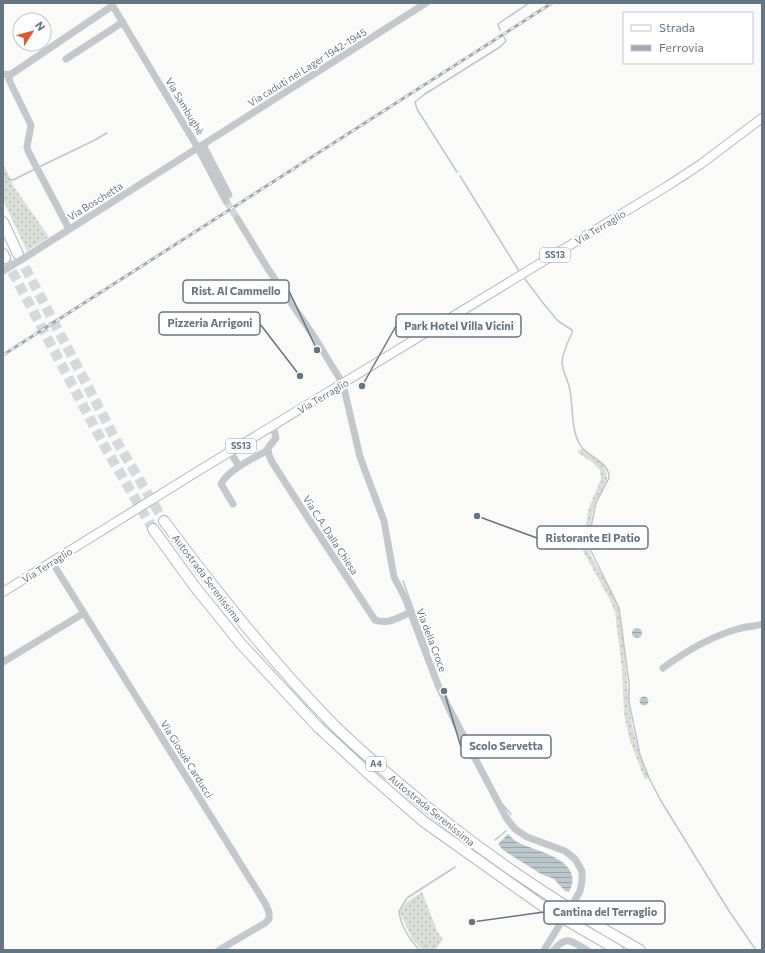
<svg xmlns="http://www.w3.org/2000/svg" width="765" height="953" font-family="Commissioner,sans-serif">
<style>
.grass{fill:url(#grass-dots)}
.water{fill:url(#water-rules)}
.lines{fill:none;stroke-linecap:round;stroke-linejoin:round}
.stream{stroke:#bbc7cb;stroke-width:1.5}
.minor-tunnel{stroke:#d5d9db;stroke-width:7;stroke-dasharray:7 3.5;stroke-linecap:butt}
.highway-tunnel{stroke:#d5d9db;stroke-width:10;stroke-dasharray:10 5;stroke-linecap:butt}
.major-casing{stroke:#b5babe;stroke-width:10}
.highway-casing{stroke:#b4b9bd;stroke-width:12}
.minor{stroke:#c3c8cc;stroke-width:7}
.major{stroke:#fff;stroke-width:8}
.highway{stroke:#fff;stroke-width:10}
.rail-casing{stroke:#a2aab0;stroke-width:3}
.rail{stroke:#fff;stroke-width:1.5;stroke-dasharray:4.5;stroke-linecap:butt}
.minor-bridge{stroke:#c3c8cc;stroke-width:7}
.labels{text-anchor:middle;stroke-width:4;stroke-linejoin:round;paint-order:stroke}
.shield{fill:#fff;stroke:#939fa8;stroke-width:1}
.shield-label{font-size:9px;font-weight:bold;fill:#657683}
.street-label{font-size:10px;fill:#657683;stroke:#fff}
.leader{fill:none;stroke:#657683;stroke-width:1.5}
.callout-dot{fill:#657683;stroke:#fff;stroke-width:1.5}
.callout{fill:#fff;stroke:#657683;stroke-width:1.5}
.callout-label{font-size:11px;text-anchor:middle;font-weight:bold;fill:#657683}
</style>
<defs>
<pattern id="grass-dots" width="8" height="8" patternUnits="userSpaceOnUse"><rect width="8" height="8" fill="#dadfd7"/><path d="M2 2h.1M6 6h.1" fill="none" stroke="#b4b9b4" stroke-width="1.8" stroke-linecap="round"/></pattern>
<pattern id="water-rules" width="6" height="5" patternUnits="userSpaceOnUse"><rect width="6" height="5" fill="#bbc7cb"/><path d="M0 2.5h6" fill="none" stroke="#9ca6aa"/></pattern>
</defs>
<rect width="100%" height="100%" fill="#fafaf8"/>
<!-- grass -->
<path class="grass" d="M3 163 14 187 49 237 27 251 3 200Z
M582 448C588 453 598 457 603 465 605 468 607 475 607 479 607 487 600 494 596 501 593 508 586 540 588 548 594 568 614 586 618 608 627 644 625 682 631 719 634 739 641 758 649 777L645 780 630 741 624 714 622 669 615 612 609 598 583 551 588 510 601 479 600 470 592 462 577 452Z
M422 892 438 933 443 939 435 950H423L413 940 399 911 407 902Z"/>
<!-- water -->
<path class="water" d="M632 633a5 5 0 1 1 10 0a5 5 0 1 1-10 0Z
M639.5 701a4.5 4.5 0 1 1 9 0a4.5 4.5 0 1 1-9 0Z
M508 834C511 837 514 840 517 842 536 852 586 859 569 892L565 891 554 879 541 874 503 850 498 844Z"/>
<g class="lines">
<!-- stream -->
<path class="stream" d="M500 30 498 24 529 3
M39 167 93 141 107 133
M3 172 7 179 13 180 35 169
M457 172 417 109 415 102 425 94 500 47 506 41 504 37
M460 176 519 271
M525 279 543 303 558 321 572 330V333C568 341 563 353 562 362 562 370 567 378 569 386 574 404 570 426 579 443 586 458 609 459 609 478L596 503 591 527 589 547 619 608 629 683V702L640 755 649 778 661 801 729 911 756 950
M403 581 429 652
M451 706 478 757
M503 805 511 814
M495 840 506 831
M420 950C410 941 400 924 399 911L407 898 455 867"/>
<!-- minor-tunnel -->
<path class="minor-tunnel" d="M226 201 237 218"/>
<!-- highway-tunnel -->
<path class="highway-tunnel" d="M18 254 117 442 164 521
M5 258 106 449 153 529"/>
<!-- major casing -->
<g class="major-casing">
<path id="major" d="M3 592 203 468 669 185 701 164 762 118"/>
</g>
<!-- highway casing -->
<g class="highway-casing">
<path id="highway" d="M3 222 18 254
M3 254 5 258
M164 521C215 590 268 657 328 719 350 742 375 763 400 784 474 848 554 902 640 950
M153 529 195 587 242 645 318 727 370 775 423 821 544 907 618 950"/>
</g>
<!-- minor -->
<path class="minor" d="M111 3 198 148 226 201
M66 59 123 22
M3 74 10 75 112 6
M10 75 9 79 11 84 31 125 27 147 28 151 69 229
M203 145 229 195
M237 218 268 269 315 338 343 384 360 457 384 521 394 577 405 598 438 685 457 726 478 764 507 819 515 829 527 837 565 851 575 859 582 871V881L580 891 575 900
M32 253 426 3
M273 426 276 438 268 448 269 455 272 462 308 518 375 620C388 625 399 617 411 612
M230 452 239 466
M233 504 221 484C228 470 254 458 268 450
M52 562 265 903 269 912V919L265 923 219 950
M3 662 84 613
M663 668C686 651 709 637 738 629 746 626 754 627 762 624
M544 950 559 926
M554 950C567 934 572 942 587 950"/>
<!-- major -->
<use href="#major" class="major"/>
<!-- highway -->
<use href="#highway" class="highway"/>
<!-- rail casing -->
<g class="rail-casing">
<path id="rail" d="M3 355 552 3"/>
</g>
<!-- rail -->
<use href="#rail" class="rail"/>
<!-- minor-bridge -->
<path class="minor-bridge" d="M3 271 32 253"/>
</g>
<g class="labels">
<!-- shield labels -->
<g class="shield">
<rect x="540" y="248" width="30" height="14" rx="3"/>
<rect x="226" y="439" width="30" height="14" rx="3"/>
<rect x="366" y="757" width="20" height="14" rx="3"/>
</g>
<g class="shield-label">
<text x="555" y="258">SS13</text>
<text x="241" y="449">SS13</text>
<text x="376" y="767">A4</text>
</g>
<!-- street labels -->
<g class="street-label">
<text transform="translate(307 67) rotate(-32)" y="4">Via caduti nei Lager 1942-1945</text>
<text transform="translate(185 106) rotate(59)" y="4">Via Sambughè</text>
<text transform="translate(95 201) rotate(-32)" y="4">Via Boschetta</text>
<text transform="translate(600 227) rotate(-31)" y="4">Via Terraglio</text>
<text transform="translate(323 396) rotate(-31)" y="4">Via Terraglio</text>
<text transform="translate(331 535) rotate(57)" y="4">Via C.A. Dalla Chiesa</text>
<text transform="translate(47 565) rotate(-32)" y="4">Via Terraglio</text>
<text transform="translate(207 578) rotate(53)" y="4">Autostrada Serenissima</text>
<text transform="translate(432 640) rotate(69)" y="4">Via della Croce</text>
<text transform="translate(187 759) rotate(58)" y="4">Via Giosuè Carducci</text>
<text transform="translate(432 810) rotate(39)" y="4">Autostrada Serenissima</text>
</g>
</g>
<!-- callouts -->
<path class="leader" d="M317 350L289 291M300 376L260 324M362 386L396 326M477 516L537 538M444 691L461 747M472 922L544 912"/>
<g class="callout-dot">
<circle cx="317" cy="350" r="4"/>
<circle cx="300" cy="376" r="4"/>
<circle cx="362" cy="386" r="4"/>
<circle cx="477" cy="516" r="4"/>
<circle cx="444" cy="691" r="4"/>
<circle cx="472" cy="922" r="4"/>
</g>
<g class="callout">
<rect x="183" y="280" width="106" height="23" rx="4"/>
<rect x="159" y="312" width="101" height="23" rx="4"/>
<rect x="396" y="314" width="125" height="23" rx="4"/>
<rect x="537" y="526" width="111" height="23" rx="4"/>
<rect x="461" y="735" width="90" height="23" rx="4"/>
<rect x="544" y="901" width="121" height="23" rx="4"/>
</g>
<g class="callout-label">
<text x="236" y="295">Rist. Al Cammello</text>
<text x="210" y="327">Pizzeria Arrigoni</text>
<text x="459" y="330">Park Hotel Villa Vicini</text>
<text x="593" y="542">Ristorante El Patio</text>
<text x="506" y="750">Scolo Servetta</text>
<text x="605" y="916">Cantina del Terraglio</text>
</g>
<!-- border -->
<rect width="765" height="953" fill="none" stroke="#657683" stroke-width="8"/>
<!-- legend -->
<rect x="623" y="12" width="130" height="52" fill="#ffffff" stroke="#c1c8cd"/>
<rect x="631" y="25" width="20" height="6" fill="#ffffff" stroke="#c1c8cd"/>
<text x="659" y="32" font-size="12" fill="#657683">Strada</text>
<rect x="631" y="45" width="20" height="6" fill="#a2aab0" stroke="#c1c8cd"/>
<text x="659" y="52" font-size="12" fill="#657683">Ferrovia</text>
<!-- north arrow -->
<g transform="translate(32 32) rotate(54)"><circle r="19" fill="#ffffff" stroke="#c1c8cd"/>
<path d="M0-3L7 15L0 10L-7 15Z" fill="#e4572e"/>
<text y="-6" font-size="11" font-weight="bold" text-anchor="middle" fill="#657683">N</text>
</g>
</svg>
